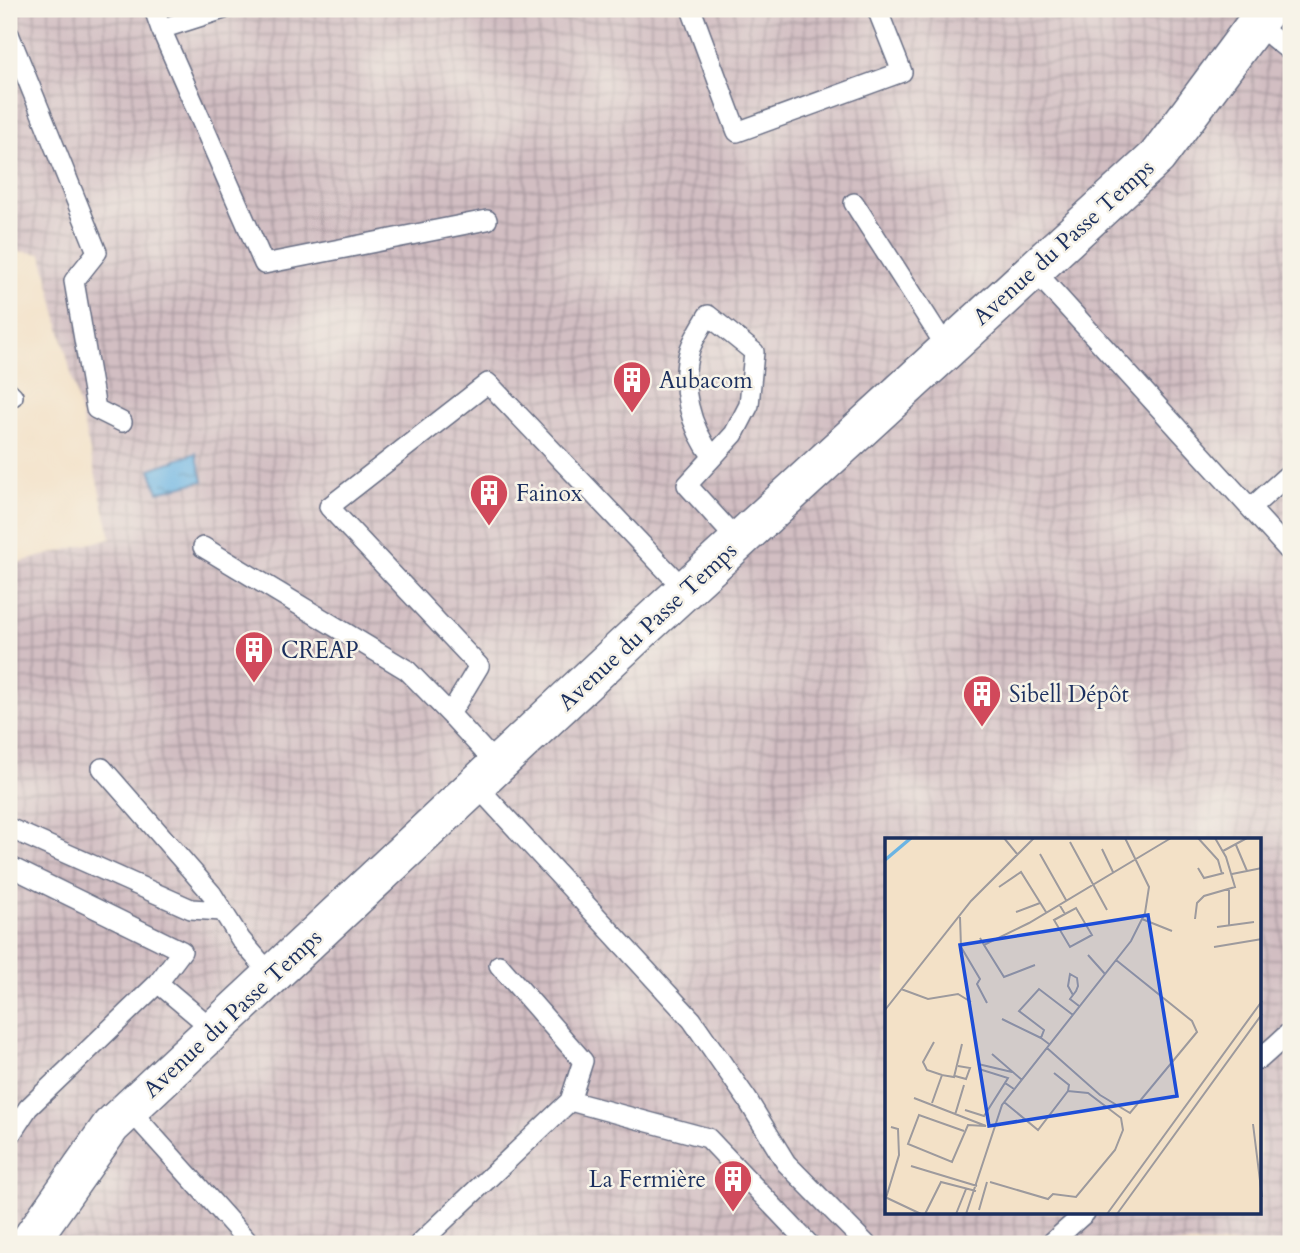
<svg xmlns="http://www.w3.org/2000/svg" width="1300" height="1253" font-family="Cardo,serif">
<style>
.industrial{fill:url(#industrial-grid);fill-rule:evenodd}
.water{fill:url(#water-ripples);stroke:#4372a0;stroke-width:2}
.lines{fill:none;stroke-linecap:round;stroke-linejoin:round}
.service-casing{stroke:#676d83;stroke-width:22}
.minor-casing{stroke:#676d83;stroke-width:41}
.service{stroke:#fff;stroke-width:19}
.minor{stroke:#fff;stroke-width:38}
.labels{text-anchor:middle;stroke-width:5;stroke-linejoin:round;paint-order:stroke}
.street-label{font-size:23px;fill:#1b2f5e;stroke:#f7f3e8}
.poi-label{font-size:23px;fill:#1b2f5e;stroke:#f7f3e8;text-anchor:start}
.inset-river{fill:none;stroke:#6bb4e3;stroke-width:3.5}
.inset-road{fill:none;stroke:#9d9a9d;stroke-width:2}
.view{fill:#1d4ed8;fill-opacity:0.15;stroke:#1d4ed8;stroke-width:3.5}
.inset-edge{fill:none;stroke:#1b2f5e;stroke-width:3.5}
</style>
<defs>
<pattern id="industrial-grid" width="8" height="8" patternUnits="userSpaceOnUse" patternTransform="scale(1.75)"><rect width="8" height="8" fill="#d2bec2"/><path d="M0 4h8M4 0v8" fill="none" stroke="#aa9ba1"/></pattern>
<pattern id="water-ripples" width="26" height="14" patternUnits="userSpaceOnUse" patternTransform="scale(1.75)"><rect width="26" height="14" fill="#6bb4e3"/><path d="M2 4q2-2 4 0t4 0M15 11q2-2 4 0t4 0" fill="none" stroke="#5793bb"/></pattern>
</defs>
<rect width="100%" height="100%" fill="#f7f3e8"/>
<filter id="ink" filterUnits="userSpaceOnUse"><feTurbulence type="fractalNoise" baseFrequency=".0143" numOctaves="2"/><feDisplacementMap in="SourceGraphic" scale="14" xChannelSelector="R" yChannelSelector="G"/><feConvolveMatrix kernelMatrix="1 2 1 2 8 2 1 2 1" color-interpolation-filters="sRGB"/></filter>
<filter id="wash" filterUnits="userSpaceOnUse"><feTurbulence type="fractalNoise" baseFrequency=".00686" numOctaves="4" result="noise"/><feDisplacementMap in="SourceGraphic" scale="28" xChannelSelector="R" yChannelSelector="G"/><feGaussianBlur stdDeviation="1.57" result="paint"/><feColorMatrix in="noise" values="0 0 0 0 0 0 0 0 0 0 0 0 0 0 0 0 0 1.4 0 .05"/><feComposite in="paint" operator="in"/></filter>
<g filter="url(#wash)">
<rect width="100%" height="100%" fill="#f3e1c7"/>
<!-- industrial -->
<path class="industrial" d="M9 9H1291V1238L1285 1244H9V565L111 538 42 254 9 250ZM887 840H1260V1213H887Z"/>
<!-- water -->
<path class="water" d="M196 453 203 481 158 492 150 469Z"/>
</g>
<g filter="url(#ink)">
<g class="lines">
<!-- service casing -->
<g class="service-casing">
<path id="service" d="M154 9 161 29 224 9
M691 9 737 132 902 72 877 9
M1256 24 1291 52
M161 29 264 264 487 220
M9 34 97 252 74 281 96 409 122 422
M854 203 947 348
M1033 269 1291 553
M9 392 13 396
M713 457C690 427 679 386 690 349 694 338 702 326 708 315L754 352 749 405 734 434 687 485 738 541
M1251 508 1291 472
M203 547 407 670 450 714
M497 765 450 714 479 666 329 507 488 383 685 590
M102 768 212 894 241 940 272 976
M476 785 692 1020 747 1099 786 1163 866 1244
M9 828 191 909 222 911
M9 866 182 951 158 983
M499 965 583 1061 570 1101
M1260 1059 1291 1031
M129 1109 250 1244
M9 1137 28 1108 158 983 214 1030
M419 1244 570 1101 708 1138 809 1244
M1050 1244 1085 1213"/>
</g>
<!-- minor casing -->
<g class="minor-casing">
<path id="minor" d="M28 1244 111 1126 648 624 1157 157 1267 9"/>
</g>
<!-- service -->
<use href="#service" class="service"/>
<!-- minor -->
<use href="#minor" class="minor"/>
</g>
</g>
<!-- icons -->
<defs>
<g id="building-pin" transform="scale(2.0125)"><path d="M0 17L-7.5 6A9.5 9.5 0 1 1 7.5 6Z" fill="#d1495b" stroke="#f7f3e8"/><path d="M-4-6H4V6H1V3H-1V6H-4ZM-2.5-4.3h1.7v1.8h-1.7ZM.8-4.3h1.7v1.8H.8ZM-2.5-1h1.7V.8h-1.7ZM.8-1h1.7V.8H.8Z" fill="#fff"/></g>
</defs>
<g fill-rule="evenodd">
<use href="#building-pin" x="632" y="380"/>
<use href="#building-pin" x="489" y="493"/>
<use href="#building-pin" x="254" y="650"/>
<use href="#building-pin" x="982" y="694"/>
<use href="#building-pin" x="733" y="1179"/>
</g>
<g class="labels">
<!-- street labels -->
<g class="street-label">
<text transform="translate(1063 242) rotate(-42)" y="8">Avenue du Passe Temps</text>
<text transform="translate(647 626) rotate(-43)" y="8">Avenue du Passe Temps</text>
<text transform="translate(232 1013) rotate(-43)" y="8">Avenue du Passe Temps</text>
</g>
<!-- poi labels -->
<g class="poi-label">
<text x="659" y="388">Aubacom</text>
<text x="516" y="501">Fainox</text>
<text x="281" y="658">CREAP</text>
<text x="1009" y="702">Sibell Dépôt</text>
<text x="706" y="1187" text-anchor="end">La Fermière</text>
</g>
</g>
<!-- overview -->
<g transform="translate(885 838)">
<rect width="376" height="376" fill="#f3e1c7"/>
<path class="inset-river" d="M0 22 26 0"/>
<path class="inset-road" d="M119 0 133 17M313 0 333 22 337 36M185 4 222 72M351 7 362 33M217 11 228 34M338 13 362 0M155 16 181 62M313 30 319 40 339 35M347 36 377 30M114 49 136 34 161 74M174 66 180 76 169 82 185 109 207 97 191 70 180 76M131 74 155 65M75 79 76 109 95 141 92 146 102 165M257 81 287 93M310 81 312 65 319 58 350 49 341 19 330 0M344 87V51M332 89 369 84M95 100 99 107 144 85 286 0M99 107 119 139 150 127M329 109 377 101M203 117 220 136M16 151 43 161 73 156 86 164M188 157 183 148 185 136 192 140 193 148 191 153 185 161 194 168M0 172 86 63 149 0M117 181 156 200M49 204 38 224 42 232 57 237M164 206 156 200 159 192 134 173 154 151 188 177M162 210 215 257 245 275 312 194 307 183 231 122M107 216 137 242M93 226 127 234M94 231 123 240 120 245M169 235 184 247 183 253M70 238 81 241 85 230 73 228M29 260 101 288M47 265 57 237 69 239 77 206M80 272 99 278 120 245 129 251M70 277 79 247M368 286 377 359M79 293 34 277 23 306 67 324 83 287 101 288M26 328 92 348M105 344 163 361 168 356 191 359 230 312 238 292 236 280 203 255 183 253 153 292 119 264M0 359 36 376M1 360 14 317 13 291 6 289M94 372 102 344M40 376 56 344 91 353M71 376 81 351M81 376 117 267 246 103 260 75 264 49 240 0M222 376 377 163M232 376 377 176"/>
<path class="view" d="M263 77 292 258 104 288 75 107Z"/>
<rect width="376" height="376" class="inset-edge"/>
</g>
<!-- margin -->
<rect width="1300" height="1253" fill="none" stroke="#f7f3e8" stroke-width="35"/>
</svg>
